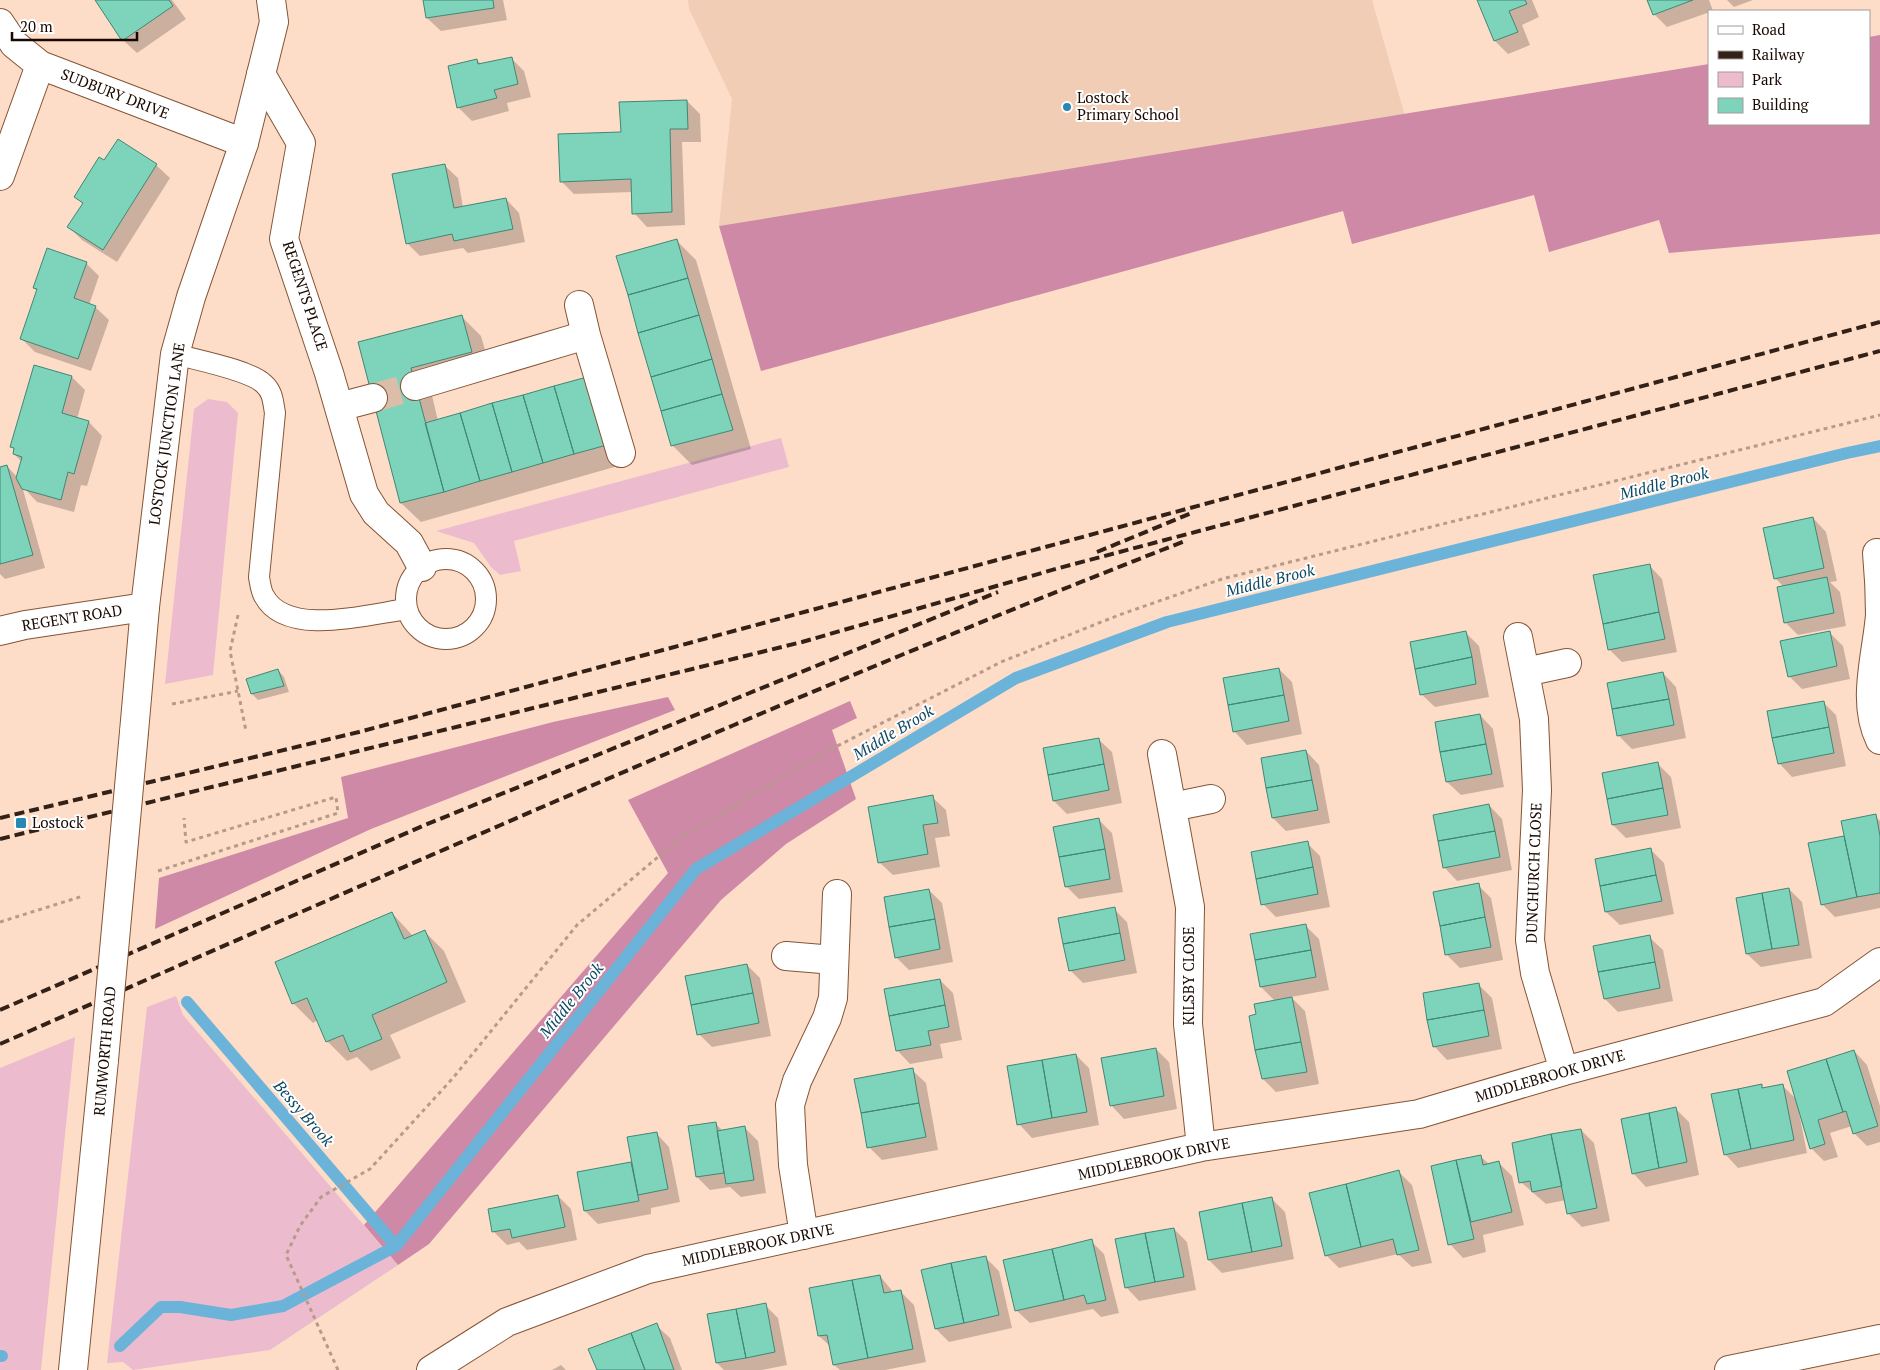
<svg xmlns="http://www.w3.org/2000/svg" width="1880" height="1370" font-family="'PT Serif',serif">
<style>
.built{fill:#f1cdb5}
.green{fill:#ecbcce}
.forest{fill:#cd89a5}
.shadow{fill:#0003}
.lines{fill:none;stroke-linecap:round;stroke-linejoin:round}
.stream{stroke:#6cb3d9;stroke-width:12}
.building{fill:#7ed3bb;stroke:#408774}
.minor-tunnel{stroke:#dcbdaa;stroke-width:28;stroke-dasharray:28 14;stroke-linecap:butt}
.service-casing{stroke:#845435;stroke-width:22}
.minor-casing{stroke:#845435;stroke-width:30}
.tertiary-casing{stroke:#845435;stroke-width:30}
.path{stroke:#b79b8a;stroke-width:3;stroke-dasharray:4 4;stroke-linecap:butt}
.service{stroke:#fff;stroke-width:20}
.minor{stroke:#fff;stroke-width:28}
.tertiary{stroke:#fff;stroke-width:28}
.rail{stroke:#332117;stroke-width:4;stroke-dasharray:10 5;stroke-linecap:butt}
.tertiary-bridge-casing{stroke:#845435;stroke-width:30;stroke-linecap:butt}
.tertiary-bridge{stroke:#fff;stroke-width:28}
.poi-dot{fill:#2987b3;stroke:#fff;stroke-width:2}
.labels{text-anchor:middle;stroke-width:4;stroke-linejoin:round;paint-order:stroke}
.street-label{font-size:15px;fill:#190800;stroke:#fff}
.poi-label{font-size:15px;fill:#190800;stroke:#fff;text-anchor:start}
.water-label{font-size:16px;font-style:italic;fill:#0e4863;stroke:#fff}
</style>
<rect width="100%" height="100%" fill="#feddc8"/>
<!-- built -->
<path class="built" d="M688 0H1372L1405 116 719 226 732 99 689 9Z"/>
<!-- green -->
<path class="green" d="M208 399 227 402 238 413 213 675 165 684 194 409Z
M781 438 789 467 514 541 521 571 500 575 491 567 474 543 436 531Z
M176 996 183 1015 398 1265 270 1350 133 1370 123 1362 107 1363 147 1007Z
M75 1037 41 1370H0V1068Z"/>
<!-- forest -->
<path class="forest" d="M1880 35V234L1669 253 1659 220 1549 252 1534 195 1352 244 1343 211 761 371 719 226 1709 64V124H1869V37Z
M668 697 675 710 371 829 155 929 159 878 348 818 341 777 553 722Z
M850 701 857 718 832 730 856 799 786 844 721 900 429 1244 398 1265 364 1225 668 873 628 800Z"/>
<!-- shadow -->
<path class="shadow" d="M96 0H172L186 19 137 53 123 40Z
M425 0H503L507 20 441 31 427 18Z
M1478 0H1532L1539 17 1522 25 1530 45 1508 54 1495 41Z
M1649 0H1709L1713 11 1667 27 1654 14Z
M1727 0H1753L1734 7Z
M511 58 524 71 531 97 507 103 509 111 472 121 458 107 477 60 482 65Z
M687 101 700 114 701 142H682L685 225 647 227 634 213 633 192 574 194 561 181 622 133Z
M118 141 156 165 170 178 117 262 82 240 69 227 83 204 76 197 105 162Z
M444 165 458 178 463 207 506 199 519 213 525 242 468 253 463 248 420 256 407 243Z
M676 240 696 260 751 449 692 465 672 445Z
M86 263 99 276 89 305 95 307 109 320 91 371 35 352 22 339 38 292 34 288Z
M462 317 481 336 491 371 430 387 438 421 587 378 625 464 421 522 401 503 359 343Z
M35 367 72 377 85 390 77 419 89 422 102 436 87 486 81 485 74 512 37 502 22 486 45 568 5 579 0 574V468L7 466 18 478 22 462 14 454 15 450 12 447Z
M1813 518 1826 532 1837 581 1830 582 1840 592 1846 626 1798 635 1785 622 1784 587 1775 578Z
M1649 565 1662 579 1677 652 1622 662 1609 649Z
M1829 632 1843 646 1850 679 1802 689 1789 676Z
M1466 633 1479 646 1489 697 1435 707 1421 694Z
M1279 669 1292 682 1302 734 1247 745 1234 731Z
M278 670 284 677 289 692 258 700 252 694Z
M1663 673 1676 687 1686 738 1632 749 1618 735Z
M1823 702 1836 715 1846 766 1792 777 1779 763Z
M1480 715 1493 729 1504 787 1461 795 1447 782Z
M1098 739 1112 752 1122 803 1067 814 1054 801 1044 749Z
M1306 751 1319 765 1330 823 1286 831 1273 818Z
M1658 764 1671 777 1681 828 1626 838 1613 825 1603 774Z
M932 797 946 810 950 836 935 838 940 867 893 875 879 862Z
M1489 805 1502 819 1512 870 1457 881 1444 867Z
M1875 816 1880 821V908L1835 917 1822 904 1809 844 1846 837Z
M1099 820 1112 833 1123 892 1079 899 1066 886Z
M1307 843 1320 856 1330 907 1276 917 1263 904Z
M1651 850 1664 863 1674 914 1620 925 1606 912Z
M1478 885 1491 898 1503 960 1460 968 1447 955Z
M1789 889 1802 902 1812 958 1761 967 1747 954Z
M929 890 942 903 953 962 909 970 896 957Z
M1114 909 1127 922 1137 973 1083 983 1070 970Z
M392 913 413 936 424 931 444 951 466 1002 390 1035 401 1058 371 1071 357 1057 347 1061 328 1042 318 1020 313 1023 293 1003Z
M1305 925 1319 939 1329 990 1291 997 1305 1011 1319 1084 1276 1092 1263 1079 1258 1015 1275 1001 1261 987Z
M1649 937 1663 950 1673 1001 1618 1012 1605 999Z
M747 965 760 978 771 1036 712 1047 699 1034Z
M940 980 953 993 962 1040 940 1044 943 1058 910 1064 897 1050Z
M1478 984 1492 998 1502 1049 1447 1060 1434 1046Z
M1156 1049 1169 1062 1177 1109 1124 1119 1111 1105Z
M1854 1051 1867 1065 1880 1106V1142L1867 1146 1854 1133 1852 1126 1830 1133 1838 1157 1824 1161 1811 1148 1800 1113H1799L1807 1153 1738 1168 1725 1154 1761 1086 1765 1089 1782 1085 1796 1099Z
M1076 1055 1089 1068 1099 1125 1032 1138 1019 1124Z
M912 1070 926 1083 938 1150 882 1160 869 1147Z
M1676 1109 1689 1122 1699 1175 1646 1187 1633 1173Z
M715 1123 723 1131 745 1128 758 1141 766 1193 741 1197 730 1187 710 1190 697 1177Z
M1581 1130 1594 1143 1610 1221 1582 1227 1568 1213 1566 1200 1546 1204 1521 1182Z
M656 1133 669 1147 680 1202 651 1208V1214L598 1224 585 1211 578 1173 633 1163Z
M1480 1156 1490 1165 1499 1163 1512 1176 1524 1225 1483 1235 1486 1252 1463 1258 1450 1244 1432 1167Z
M1399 1172 1412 1185 1432 1263 1412 1267 1398 1254 1339 1268 1326 1255Z
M558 1196 571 1209 577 1240 527 1250 519 1242 507 1245 494 1232Z
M1272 1199 1285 1212 1294 1259 1222 1273 1209 1260 1200 1213Z
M1174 1229 1187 1242 1196 1290 1139 1301 1126 1287Z
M1091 1241 1104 1254 1119 1313 1101 1317 1093 1309 1030 1323 1016 1310Z
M985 1257 999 1271 1012 1328 949 1342 936 1329Z
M880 1276 894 1293 901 1292 914 1305 926 1362 885 1370H840L834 1365 831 1347 819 1336Z
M765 1305 778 1318 787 1365 762 1370H724L717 1363 708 1315Z
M656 1325 670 1338 682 1370H598Z
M561 1365 566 1370H552Z"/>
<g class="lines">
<!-- stream -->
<path class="stream" d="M187 1002 396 1246
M120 1346 161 1307H180L231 1315 283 1306 396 1246 696 869 1016 678 1167 622 1847 453 1880 446
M0 1356H2"/>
</g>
<!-- building -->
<path class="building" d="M95 0H169L173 6 122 41Z
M423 0H493L494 8 426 18Z
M1477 0H1525L1527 4 1509 11 1518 32 1494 41Z
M1647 0H1693L1653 15Z
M512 57 518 84 494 90 497 98 457 108 448 66 477 59 478 64Z
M687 100 688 129H670L672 212 632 214 631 179 560 182 558 134 621 132 619 102Z
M118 139 157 164 103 250 67 227 83 203 74 197 99 157 104 160Z
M445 164 454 208 506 198 513 229 454 241 452 234 406 244 392 174Z
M677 239 688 278 628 295 616 256Z
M47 248 87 262 74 298 96 306 78 359 20 339 37 289 33 288Z
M688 278 699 315 638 333 628 295Z
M462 315 472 352 411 368 444 492 400 503 358 342Z
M699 315 712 359 651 377 638 333Z
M712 359 722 394 661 411 651 377Z
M34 365 72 376 62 413 89 421 74 474 68 472 61 500 22 489 16 478 22 457 13 454 14 448 10 447Z
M587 377 607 445 574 454 554 386Z
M554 386 574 454 543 463 523 395Z
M722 394 733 430 671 446 661 411Z
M523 395 543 463 512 472 492 403Z
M492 403 512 472 480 481 460 413Z
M460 413 480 481 444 492 425 423Z
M7 465 33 555 0 564V467Z
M1813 517 1824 568 1774 579 1763 528Z
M1650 564 1659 612 1603 624 1593 575Z
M1827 577 1834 613 1784 623 1777 587Z
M1659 612 1665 639 1608 650 1603 624Z
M1466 631 1472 657 1415 669 1410 642Z
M1830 631 1837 666 1788 677 1780 641Z
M1472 657 1476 684 1420 695 1415 669Z
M1279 668 1284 695 1228 705 1223 678Z
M278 669 284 686 251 694 246 679Z
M1663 672 1669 699 1612 709 1607 683Z
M1284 695 1289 721 1233 732 1228 705Z
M1669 699 1674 725 1617 736 1612 709Z
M1824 701 1829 727 1772 738 1767 711Z
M1480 714 1486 744 1440 752 1435 722Z
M1829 727 1834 753 1778 764 1772 738Z
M1099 738 1104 764 1048 775 1043 748Z
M1486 744 1492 774 1446 782 1440 752Z
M1306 750 1312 780 1266 788 1261 758Z
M1658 762 1663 788 1607 799 1602 773Z
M1104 764 1109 790 1053 801 1048 775Z
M1312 780 1318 810 1272 818 1266 788Z
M1663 788 1668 815 1612 825 1607 799Z
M933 795 938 823 923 825 928 854 878 863 868 807Z
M1489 804 1495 831 1438 841 1433 815Z
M1876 814 1880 836V893L1857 897 1841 821Z
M1099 818 1105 849 1059 857 1053 827Z
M1495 831 1500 857 1443 868 1438 841Z
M1844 836 1857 897 1821 905 1808 843Z
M1308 841 1313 867 1256 879 1251 852Z
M1651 848 1656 875 1600 886 1595 859Z
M1105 849 1110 879 1065 887 1059 857Z
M1313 867 1318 894 1261 905 1256 879Z
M1656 875 1662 901 1605 912 1600 886Z
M1479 883 1485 917 1440 926 1433 892Z
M1789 888 1799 945 1772 949 1762 893Z
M929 889 935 919 889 927 884 897Z
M1762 893 1772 949 1746 954 1736 898Z
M1115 907 1120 933 1063 944 1058 918Z
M392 912 404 939 425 930 447 982 372 1015 382 1039 350 1052 343 1035 326 1042 307 998 292 1004 275 962Z
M1485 917 1491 947 1445 955 1440 926Z
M935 919 940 949 895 958 889 927Z
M1306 924 1311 950 1255 960 1250 934Z
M1120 933 1125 960 1069 971 1063 944Z
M1650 935 1655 962 1598 972 1593 946Z
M1311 950 1316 977 1260 987 1255 960Z
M1655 962 1660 988 1604 999 1598 972Z
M747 964 753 993 691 1005 685 976Z
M940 979 945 1005 889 1016 884 989Z
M1479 983 1484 1010 1427 1020 1423 993Z
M753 993 759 1023 697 1035 691 1005Z
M1292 997 1301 1042 1255 1050 1249 1016 1256 1014 1254 1004Z
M945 1005 949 1027 928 1031 931 1045 896 1051 889 1016Z
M1484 1010 1489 1036 1433 1047 1427 1020Z
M1301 1042 1307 1072 1262 1079 1255 1050Z
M1156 1048 1164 1096 1110 1106 1101 1058Z
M1854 1050 1878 1126 1853 1134 1846 1111 1843 1112 1826 1059Z
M1076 1054 1087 1112 1052 1118 1042 1060Z
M1826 1059 1843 1112 1818 1120 1825 1144 1810 1149 1787 1071Z
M1042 1060 1052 1118 1017 1125 1007 1066Z
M913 1068 919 1103 861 1113 854 1079Z
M1762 1084V1088L1783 1084 1794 1140 1751 1149 1738 1089Z
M1738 1089 1751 1149 1724 1155 1711 1094Z
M919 1103 926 1137 867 1148 861 1113Z
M1676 1107 1687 1162 1659 1168 1649 1113Z
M1649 1113 1659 1168 1632 1174 1621 1119Z
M716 1122 724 1173 696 1177 688 1126Z
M745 1126 754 1180 726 1184 717 1131Z
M1581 1129 1597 1208 1567 1214 1551 1134Z
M657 1132 668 1189 638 1195 627 1137Z
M1551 1134 1562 1186 1532 1192 1530 1181 1519 1183 1512 1143Z
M1481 1155 1483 1165 1499 1161 1512 1212 1471 1222 1456 1160Z
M1456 1160 1474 1239 1448 1245 1431 1166Z
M631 1162 639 1201 584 1211 577 1172Z
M1399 1170 1419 1250 1397 1255 1393 1239 1361 1247 1346 1184Z
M1346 1184 1361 1247 1325 1256 1309 1193Z
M558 1195 565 1227 512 1238 510 1229 492 1232 488 1209Z
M1272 1197 1282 1246 1252 1252 1242 1203Z
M1242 1203 1252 1252 1208 1260 1199 1212Z
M1174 1228 1184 1277 1155 1282 1145 1233Z
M1145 1233 1155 1282 1125 1288 1115 1239Z
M1092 1239 1106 1300 1087 1304 1084 1295 1064 1300 1052 1249Z
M1052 1249 1064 1300 1015 1311 1003 1260Z
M986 1256 999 1315 964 1323 951 1263Z
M951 1263 964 1323 935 1329 921 1270Z
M880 1275 884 1293 901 1290 913 1349 868 1358 852 1280Z
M852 1280 868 1358 833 1365 827 1335 818 1336 809 1288Z
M766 1303 775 1352 746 1358 736 1309Z
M736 1309 746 1358 716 1363 707 1314Z
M657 1323 674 1370H645L631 1333Z
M631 1333 645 1370H597L588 1349Z"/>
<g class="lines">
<!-- minor-tunnel -->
<path class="minor-tunnel" d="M373 398 415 386"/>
<!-- service casing -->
<g class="service-casing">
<path id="service" d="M175 354C196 360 250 370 264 384 273 392 273 402 275 413L259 577C260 583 261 591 264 596 286 638 370 614 407 609
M406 599a40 40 0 1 1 80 0a40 40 0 1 1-80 0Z"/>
</g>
<!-- minor casing -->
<g class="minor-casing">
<path id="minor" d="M0 23 14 44 40 65 244 143
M261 74 301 143 284 239 329 373 364 494 376 513 409 543 422 567
M0 176 40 65
M579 305 586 335
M415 386 586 335 621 453
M339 407 373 398
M1877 553C1879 574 1880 594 1880 615 1877 654 1861 702 1880 740
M0 631 25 625 145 607
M1518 637 1534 719 1537 790 1530 940 1535 973 1564 1071
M1525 672 1567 663
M1162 754 1190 907 1188 1024 1201 1147
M1172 807 1211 799
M786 956 834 960
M804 1235 793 1165 790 1105 797 1081 827 1018 833 998 837 894
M431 1370 507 1322 648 1269 1201 1147 1419 1114 1564 1071 1824 1002 1880 962
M1729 1370 1880 1339"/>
</g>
<!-- tertiary casing -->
<g class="tertiary-casing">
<path id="tertiary" d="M134 732 145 607 175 354 191 297 244 143 274 22 271 0
M73 1370 104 1060"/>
</g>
<!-- path -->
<path class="path" d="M238 615 230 651 246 731
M172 704 238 691
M158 871 338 813 336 797 186 842 184 818
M0 922 83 896
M338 1370 286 1255 300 1226 321 1197 370 1169 453 1078 577 925 683 836 814 758 1001 662 1119 615 1222 579 1880 415"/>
<!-- service -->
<use href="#service" class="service"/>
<!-- minor -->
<use href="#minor" class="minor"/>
<!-- tertiary -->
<use href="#tertiary" class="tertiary"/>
<!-- rail -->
<path class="rail" d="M1097 552 1194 512
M0 818 359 732 1880 322
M0 839 802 642 1059 568 1880 351
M0 1010 425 825 998 592
M0 1044C393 872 785 697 1185 541"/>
<!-- tertiary-bridge casing -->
<g class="tertiary-bridge-casing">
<path id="tertiary-bridge" d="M104 1060 134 732"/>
</g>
<!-- tertiary-bridge -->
<use href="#tertiary-bridge" class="tertiary-bridge"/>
</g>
<!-- markers -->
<g class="poi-dot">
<circle cx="1067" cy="107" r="5"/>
<rect x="15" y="817" width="12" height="12" rx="2.5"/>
</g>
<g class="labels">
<!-- street labels -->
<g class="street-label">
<text transform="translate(115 94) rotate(21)" y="5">SUDBURY DRIVE</text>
<text transform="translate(305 296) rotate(72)" y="5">REGENTS PLACE</text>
<text transform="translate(167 434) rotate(-82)" y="5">LOSTOCK JUNCTION LANE</text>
<text transform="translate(72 618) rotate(-9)" y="5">REGENT ROAD</text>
<text transform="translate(1534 873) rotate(-88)" y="5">DUNCHURCH CLOSE</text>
<text transform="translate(1189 976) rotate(-90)" y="5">KILSBY CLOSE</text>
<text transform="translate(105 1051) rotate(-85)" y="5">RUMWORTH ROAD</text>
<text transform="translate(1550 1076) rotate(-16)" y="5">MIDDLEBROOK DRIVE</text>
<text transform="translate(1154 1159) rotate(-12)" y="5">MIDDLEBROOK DRIVE</text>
<text transform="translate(758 1245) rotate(-12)" y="5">MIDDLEBROOK DRIVE</text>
</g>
<!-- poi labels -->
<g class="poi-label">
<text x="1077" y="103">Lostock<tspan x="1077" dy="17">Primary School</tspan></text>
<text x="32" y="828">Lostock</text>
</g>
<!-- water labels -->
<g class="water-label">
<text transform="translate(1664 483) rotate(-14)" y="6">Middle Brook</text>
<text transform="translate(1270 580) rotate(-14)" y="6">Middle Brook</text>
<text transform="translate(893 732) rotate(-31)" y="6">Middle Brook</text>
<text transform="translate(571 1000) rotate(-51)" y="6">Middle Brook</text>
<text transform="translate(304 1113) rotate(49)" y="6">Bessy Brook</text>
</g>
</g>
<!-- legend -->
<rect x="1708" y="10" width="162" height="115" fill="#ffffff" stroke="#a39c99"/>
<rect x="1718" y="26" width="25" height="8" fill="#ffffff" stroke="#a39c99"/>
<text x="1752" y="35" font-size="15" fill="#190800">Road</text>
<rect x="1718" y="51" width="25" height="8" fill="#332117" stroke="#a39c99"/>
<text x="1752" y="60" font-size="15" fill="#190800">Railway</text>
<rect x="1718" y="72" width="25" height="15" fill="#ecbcce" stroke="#a39c99"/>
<text x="1752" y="85" font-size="15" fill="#190800">Park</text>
<rect x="1718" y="98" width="25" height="15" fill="#7ed3bb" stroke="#a39c99"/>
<text x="1752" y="110" font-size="15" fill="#190800">Building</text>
<!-- scale -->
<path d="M12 32v8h125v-8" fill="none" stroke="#190800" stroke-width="2.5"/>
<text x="20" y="32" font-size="15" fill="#190800" stroke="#ffffff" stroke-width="4" paint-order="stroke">20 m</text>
</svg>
